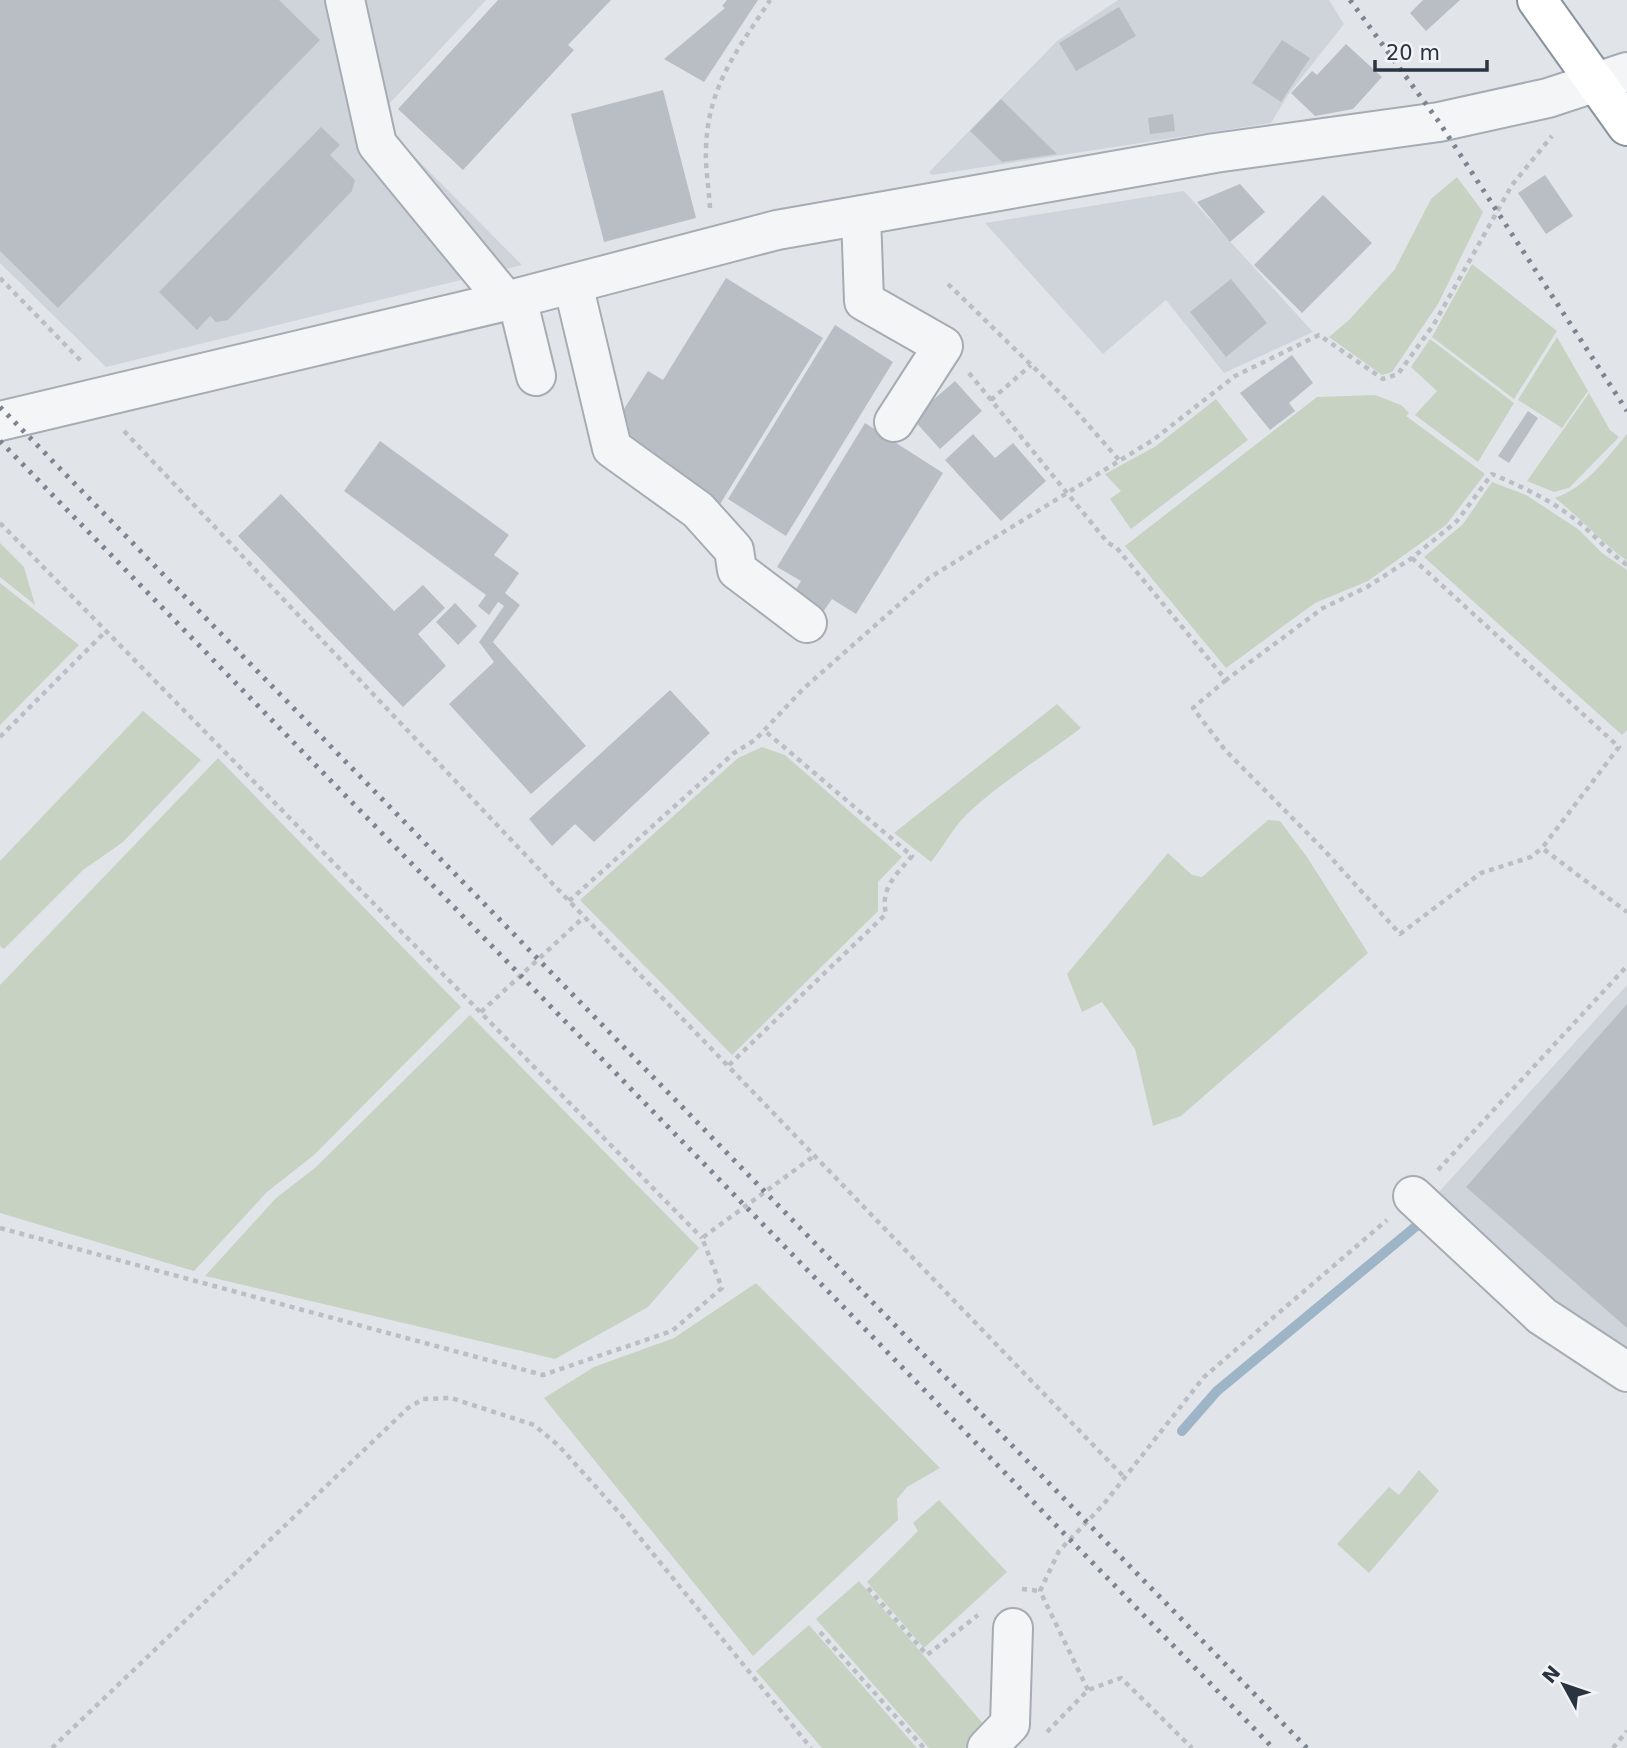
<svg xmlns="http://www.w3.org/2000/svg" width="1627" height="1748" font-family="'DejaVu Sans',sans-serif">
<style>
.built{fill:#cfd4db}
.green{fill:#c7d2c3}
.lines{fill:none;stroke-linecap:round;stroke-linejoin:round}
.stream{stroke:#9eb4c7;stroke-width:10}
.building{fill:#b9bec5}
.minor-casing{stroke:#a6acb3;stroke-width:42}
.highway-casing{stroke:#89939f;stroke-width:42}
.path{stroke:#bbbfc4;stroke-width:4.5;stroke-dasharray:5 5;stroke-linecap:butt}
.minor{stroke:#f4f5f7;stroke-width:38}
.highway{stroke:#fff;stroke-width:38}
.rail{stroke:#7b8592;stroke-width:5;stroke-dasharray:3.5 7;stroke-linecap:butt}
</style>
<rect width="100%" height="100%" fill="#e1e5e9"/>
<!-- built -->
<path class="built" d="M0 0H486L390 103 396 138 522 265 106 367 0 263Z
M1118 0H1329L1344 24 1288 95 1271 123 932 175 929 172 1057 41Z
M1184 191 1313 332 1224 373 1166 300 1103 354 985 223Z
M1627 985V1354L1554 1303 1438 1193Z"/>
<!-- green -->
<path class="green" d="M1457 177 1483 212 1438 304 1392 372 1382 375 1329 337 1350 319 1395 269 1431 199Z
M1472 264 1557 331 1514 399 1432 337Z
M1557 337 1588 391 1562 428 1518 400Z
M1430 339 1514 403 1478 462 1415 415 1437 391 1411 367Z
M1589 393 1610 430 1619 437 1569 488 1554 492 1527 481Z
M1375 395 1401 405 1409 413 1406 416 1485 474 1446 525 1368 581 1315 603 1226 668 1125 546 1317 397Z
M1216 399 1248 440 1131 529 1110 499 1121 491 1105 474 1156 446Z
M1627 434V561C1601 542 1581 518 1555 498 1586 487 1606 459 1627 434Z
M1492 482 1526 495 1578 529 1602 553 1627 570V730L1622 735 1424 557 1463 524Z
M0 543 24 567 35 605 0 577Z
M0 583 79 645 0 725Z
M1057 704 1081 728C1043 757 1002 781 967 814 953 828 943 847 931 862L894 833Z
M143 711 201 760 123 842 83 870 4 949 0 946V861Z
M762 747 785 755 902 857 878 882V911L732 1055 580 900 738 758Z
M218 758 461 1007 314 1155 267 1192 194 1271 0 1213V985Z
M1268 820 1280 821 1307 857 1368 953 1181 1116 1153 1126 1135 1049 1102 1002 1082 1012 1067 974 1168 853 1192 875 1202 877Z
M470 1015 699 1248 648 1307 555 1359 205 1276 276 1198 315 1168Z
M756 1283 940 1468 907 1487 897 1499 898 1520 753 1656 544 1398 594 1367 674 1338Z
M1419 1470 1439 1491 1369 1573 1337 1544 1389 1487 1399 1495Z
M939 1500 1007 1572 924 1648 867 1582 918 1531 913 1523Z
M859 1581 986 1727 965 1748H929L816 1619Z
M809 1625 917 1748H822L756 1671Z"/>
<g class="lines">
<!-- stream -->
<path class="stream" d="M1182 1431 1217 1391 1420 1223 1425 1228"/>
</g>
<!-- building -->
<path class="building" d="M0 0H279L320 40 58 308 0 251Z
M498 0H611L568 45 574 50 463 170 398 109Z
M727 0H758L704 82 664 59 725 8 722 6Z
M1423 0H1460L1426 31 1410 13Z
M1119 7 1136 36 1076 71 1059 43Z
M1282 40 1310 58 1281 102 1252 83Z
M1346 44 1382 77 1353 109 1315 116 1291 93 1312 71 1317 75Z
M663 90 696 218 604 242 571 114Z
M1001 99 1057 154 1002 162 970 131Z
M1173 114 1175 131 1150 134 1148 118Z
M321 127 340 145 330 155 355 180 352 191 228 320 216 322 210 316 197 330 159 292Z
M1545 175 1573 216 1546 234 1518 193Z
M1240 184 1265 212 1230 242 1197 202Z
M1323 195 1372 243 1302 313 1254 265Z
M726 278 823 338 717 509 612 428 648 371 663 380Z
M1231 279 1267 323 1226 357 1190 312Z
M835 325 893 362 786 536 728 499Z
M1292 355 1313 383 1289 403 1295 411 1270 430 1240 393Z
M955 381 982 411 940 449 912 418Z
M1528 411 1538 418 1509 463 1498 456Z
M865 423 943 473 856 614 832 599 823 612 793 594 801 581 777 567Z
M973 434 995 458 1013 443 1046 481 1001 521 945 460Z
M380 441 509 535 494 555 519 573 505 593 520 605 493 642 586 746 531 794 449 704 494 662 479 642 504 606 498 602 489 615 478 606 486 595 344 491Z
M281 494 394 611 423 585 445 608 418 634 446 666 403 707 238 536Z
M455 603 477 626 458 645 436 622Z
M670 690 710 733 594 842 575 824 552 846 529 819Z
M1627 1004V1328L1466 1187Z"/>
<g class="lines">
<!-- minor casing -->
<g class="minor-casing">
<path id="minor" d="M345 0 377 144 506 301
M861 215 864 301 943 346 894 422
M573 284 612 448 698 510 734 550 737 570 807 623
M517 298 536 376
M0 421 506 301 777 230 1215 153 1439 122 1548 98 1627 72
M1413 1196 1542 1316 1627 1372
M987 1748 1010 1724 1013 1628"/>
</g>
<!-- highway casing -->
<g class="highway-casing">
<path id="highway" d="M1537 0 1627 126"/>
</g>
<!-- path -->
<path class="path" d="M710 208C709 188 705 168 706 148 708 85 738 50 770 0
M0 278 83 363
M948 284 1062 395 1119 460
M969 373 1108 543 1116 547 1226 680 1323 608 1367 587 1412 558 1457 521 1492 474C1523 487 1557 503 1582 525 1598 539 1610 553 1627 565
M991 400 1031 365
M124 431 569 901 1125 1478
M0 523 702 1238
M1412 558 1619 747 1542 848 1627 912
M1226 680 1193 708 1225 750 1324 850 1400 934 1481 873 1531 857 1542 848
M0 737 106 631
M569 901 734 753 755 740 803 689 929 578 1153 440 1235 376 1319 335 1383 379 1398 374 1434 324 1512 185 1552 136
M481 1012 584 917
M729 1065 886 914C880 888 896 875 912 856L765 731
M1438 1170 1627 966
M0 1228 543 1375 672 1331 722 1288 702 1238 814 1156
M868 1588 927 1655 978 1615
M1022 1589 1040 1591
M820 1632 924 1748
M1088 1690 1040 1591 1059 1551 1103 1505 1204 1377 1387 1220
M1047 1732 1088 1690 1121 1678 1192 1748
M52 1748 408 1408 423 1399 451 1398 534 1425 559 1446 624 1518 811 1748
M1613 1748 1627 1731"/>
<!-- minor -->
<use href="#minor" class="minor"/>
<!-- highway -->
<use href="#highway" class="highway"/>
<!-- rail -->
<path class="rail" d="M1350 0 1439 122 1627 411
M0 407 1307 1748
M0 441 1273 1748"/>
</g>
<!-- north arrow -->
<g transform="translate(1564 1685) rotate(310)" stroke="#f1f3f6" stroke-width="5" paint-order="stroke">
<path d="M0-5L12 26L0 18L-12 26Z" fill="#2a3340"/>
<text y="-10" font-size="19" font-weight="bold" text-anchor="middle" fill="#2a3340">N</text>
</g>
<!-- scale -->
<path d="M1375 60v10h112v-10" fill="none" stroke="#2a3340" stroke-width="3.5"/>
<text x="1386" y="60" font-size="21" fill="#2a3340" stroke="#f1f3f6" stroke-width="5" paint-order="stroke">20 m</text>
</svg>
